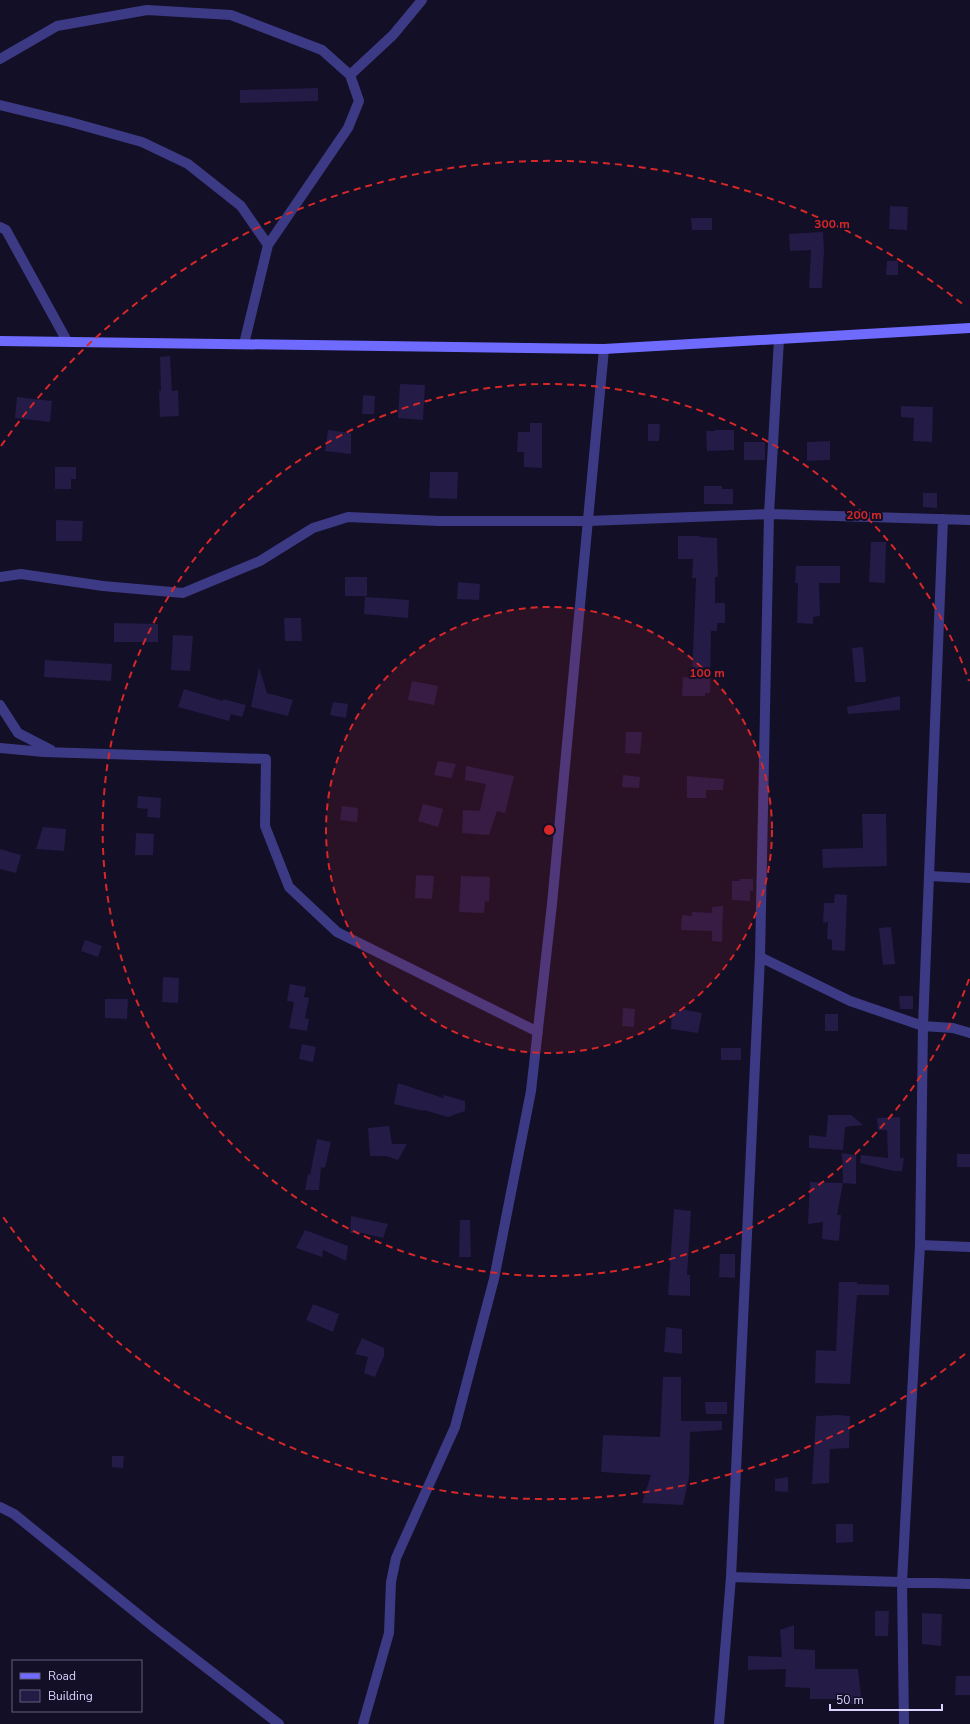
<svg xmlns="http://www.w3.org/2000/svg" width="970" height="1724" font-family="'Nunito Sans',sans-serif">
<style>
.building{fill:#241b47}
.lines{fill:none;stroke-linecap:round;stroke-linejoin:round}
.street{stroke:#3d3a85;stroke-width:10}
.secondary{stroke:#6f6bff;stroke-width:10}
.ring{fill:none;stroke:#d62828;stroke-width:2;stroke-dasharray:7 5}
.centre{fill:#d62828;stroke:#130f26;stroke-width:2}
.ring-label{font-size:12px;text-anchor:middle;font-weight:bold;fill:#d62828;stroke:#130f26;stroke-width:4;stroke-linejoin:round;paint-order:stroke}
</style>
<rect width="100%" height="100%" fill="#130f26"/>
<!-- building -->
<path class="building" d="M318 88V101L240 103V90Z
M890 206 908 207 907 230 889 229Z
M691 218H712V230H692Z
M823 232 824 251 822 288H809L811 250 790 251 789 234Z
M887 261H898V275H886Z
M170 356 172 391 178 390 179 416 160 417 159 391H161L160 357Z
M400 384 425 385 423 420 398 418Z
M363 395 375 396 374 414H362Z
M17 397 52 401 50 422 15 418Z
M901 406 933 407 932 442 913 441 914 418 901 417Z
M530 423H542V468L524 467V452H517L518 432H530Z
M648 424H660L659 441H648Z
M328 430 351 433V454L325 451Z
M715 430H734V450L707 451 706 431H715Z
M830 441V460L807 461V442Z
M744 442H765V460H744Z
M55 467H76V479H71V489H55Z
M430 472H458L457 499 429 498Z
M704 486H722V489H733V504H704Z
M923 493H937V508L923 507Z
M56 520 83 521 82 541H56Z
M678 536H700V537L717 538 718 577H715V603H725V623H717V631H711L710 693H705V696H682L683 677 692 678 696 578H692L693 559H678Z
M871 542H886L885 583 869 582Z
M796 566H840V583H819L820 616 813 617V624L797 623 798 583H795Z
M345 577H367V596H345Z
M458 582 480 584 479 600 457 599Z
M365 597 409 600 408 618 364 614Z
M284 618H301L302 641H285Z
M114 623 158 624V642H114Z
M173 635 193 636 190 671 171 670Z
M863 647 866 682H855L852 648Z
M45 660 112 664 111 681 44 677Z
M259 667 267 693 293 700 288 716 251 707Z
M412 681 438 686 434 705 408 700Z
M184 689 223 701V699L246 705 242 717 231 714 229 721 178 707Z
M900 696V710L848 714 847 707Z
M333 702 348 704 346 718 330 715Z
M626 732H642L640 754 625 753Z
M438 761 456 764 451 778 434 775Z
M466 766 514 776 505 813 497 811 489 835 462 833 463 810 480 811 486 784 465 780Z
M623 775 640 777 639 788 622 787Z
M687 776 724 779 723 790H706V798H687Z
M138 796 161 798 160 818 147 817 148 809 137 808Z
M423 804 443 809 438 827 418 821Z
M342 806 358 808 357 822 340 820Z
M862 814H886L887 866 823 868 822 849 863 848Z
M43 827 66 829 64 851 36 849Z
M136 833 154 834 153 855H135Z
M0 849 21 855 16 873 0 869Z
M416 875 434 876 432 899 415 898Z
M461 876 490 877 489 902 485 901 484 913 459 912Z
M740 879H753V891H750V901L732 900V881H740Z
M835 894 847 895 845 951 832 950V940L827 939 828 922 823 923 824 903H834Z
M723 906 722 942 712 941V931L681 930 682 915 692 916V912L712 913V907Z
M891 927 895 964 883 965 879 928Z
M85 940 102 946 98 957 81 951Z
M163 977 179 978 178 1003 162 1002Z
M290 984 306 987 304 997 309 998 305 1018 309 1019 307 1031 289 1028 294 1002 287 1001Z
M899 996H913V1009H900Z
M105 999H128L127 1019 105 1018Z
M623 1008 635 1009 634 1027 622 1026Z
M681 1009 702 1013 698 1033 671 1029 672 1012H680Z
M825 1014H838V1031H825Z
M302 1044 316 1047 313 1062 299 1059Z
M721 1048H741V1060H721Z
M398 1083 443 1098 444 1095 465 1101V1111L448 1117 424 1110 423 1111 394 1104Z
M828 1115H851L863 1125 845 1127 843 1150 809 1148V1135L826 1137Z
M900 1117V1158H904L902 1171H894L860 1163 861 1155 888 1158 887 1130H878L877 1118Z
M389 1126 392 1144H407L398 1160 386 1156H370L368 1128Z
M317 1139 331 1142 325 1168 321 1167 319 1190H305L308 1174 310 1175Z
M842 1153 856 1155V1184L843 1183Z
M957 1154H970V1167H957Z
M810 1182 843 1183 837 1215H841L839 1241 822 1239 823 1222 808 1224Z
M674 1209 691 1211 687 1275H690V1296L668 1295Z
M351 1216 388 1224 383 1238 362 1233H350Z
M460 1220H470L471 1257H459Z
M305 1230 348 1246 346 1261 323 1250 322 1257 296 1248Z
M720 1254H735V1278L719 1277Z
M839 1282H857V1284L889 1285V1295H857L850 1384 815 1383 816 1350 836 1351Z
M313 1304 339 1314 333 1332 306 1320Z
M666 1327 682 1329V1354L664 1352Z
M362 1338 384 1348V1356L375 1377 364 1373 368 1357 355 1354Z
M663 1377H681V1421H722V1430L690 1432 689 1477 683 1505 642 1503 651 1475 601 1472 603 1435 660 1437Z
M705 1402H727V1414H706Z
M838 1415 850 1416 849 1448 830 1449 829 1483 812 1484 816 1416Z
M112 1456H124L123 1468 112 1467Z
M788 1477V1492L775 1491V1479Z
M836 1524H853V1542L836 1543Z
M875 1611H889L888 1636H875Z
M922 1613 942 1614 941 1646 922 1644Z
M794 1625V1649L815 1650V1669H858L862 1704H848L847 1699H810V1688L785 1687 786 1669 748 1670V1656L782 1657 780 1630Z
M956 1676H970V1695H955Z"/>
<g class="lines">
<!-- street -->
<path class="street" d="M0 59 57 26 147 10 231 15 322 50 350 75 359 101 348 128 268 245
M350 75 393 35 422 0
M0 105 70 122 142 142 188 164 241 206 268 245 244 344
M0 227 6 230 67 341
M0 577 21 574 103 586 183 593 260 561 313 528 348 517 439 521H588L769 514 970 520
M0 705 18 733 51 750
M0 748 44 752 266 759 265 826 289 887 337 932 538 1032
M929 876 943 519
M760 957 850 1001 923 1026 953 1028 970 1033
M920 1245 923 1026 929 876 970 878
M0 1507 14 1514 155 1628 279 1724
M731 1577 970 1584
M363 1724 389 1633 391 1582 396 1558 455 1427 494 1279 531 1091 552 904 604 349
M719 1724 731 1577 760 957 769 514 779 339
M904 1724 902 1582 920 1245 970 1247"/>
<!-- secondary -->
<path class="secondary" d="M0 341 604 349 970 328"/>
</g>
<!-- distance rings -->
<circle cx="549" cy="830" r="223" fill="#d62828" fill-opacity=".12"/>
<g class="ring">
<circle cx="549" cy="830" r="223"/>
<path d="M969 979A446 446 0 1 1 969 681"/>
<path d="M965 1354A669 669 0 0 1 1 1214M1 446A669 669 0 0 1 965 306"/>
</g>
<circle cx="549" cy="830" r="6" class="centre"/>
<g class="ring-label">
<text x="832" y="228">300 m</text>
<text x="864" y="519">200 m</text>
<text x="707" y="677">100 m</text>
</g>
<!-- legend -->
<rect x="12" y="1660" width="130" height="52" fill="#130f26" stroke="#625e7d"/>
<rect x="20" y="1673" width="20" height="6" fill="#6f6bff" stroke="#625e7d"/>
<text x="48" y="1680" font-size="12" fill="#d9d4ff">Road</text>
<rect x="20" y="1690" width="20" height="12" fill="#241b47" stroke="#625e7d"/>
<text x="48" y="1700" font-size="12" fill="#d9d4ff">Building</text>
<!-- scale -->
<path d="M830 1704v6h112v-6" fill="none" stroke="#d9d4ff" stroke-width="2"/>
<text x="836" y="1704" font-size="12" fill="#d9d4ff" stroke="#130f26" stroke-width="3" paint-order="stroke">50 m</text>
</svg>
